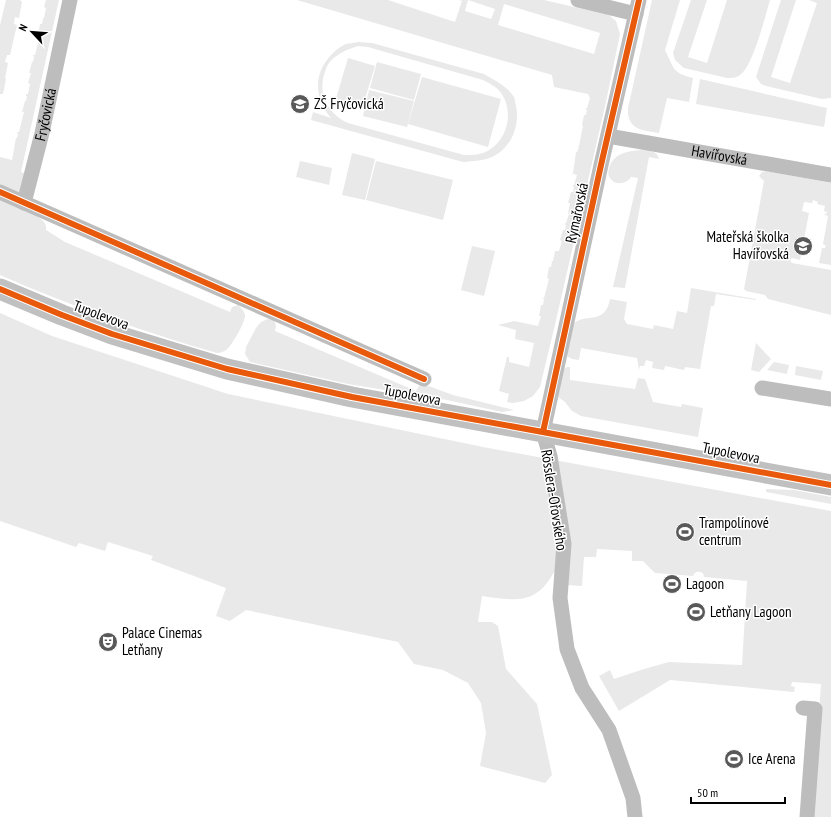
<svg xmlns="http://www.w3.org/2000/svg" width="831" height="817" font-family="'PT Sans Narrow',sans-serif">
<style>
.green{fill:#e9e9e9;fill-rule:evenodd}
.lines{fill:none;stroke-linecap:round;stroke-linejoin:round}
.minor{stroke:#bdbdbd;stroke-width:15}
.secondary{stroke:#c0c0c0;stroke-width:21}
.cycleway-casing{stroke:#fff;stroke-width:8}
.cycleway{stroke:#e8590c;stroke-width:6}
.labels{text-anchor:middle;stroke-width:3;stroke-linejoin:round;paint-order:stroke}
.poi-label{font-size:15px;fill:#000;stroke:#fff;text-anchor:start}
.street-label{font-size:15px;fill:#000;stroke:#fff}
</style>
<rect width="100%" height="100%" fill="#fff"/>
<!-- green -->
<path class="green" d="M6 0H20L22 2 19 18 15 17 14 24 17 25 10 55H7L5 62 8 63 5 78 6 79 3 94H0V25Z
M46 0H59L21 172 24 173 35 215C41 219 47 222 46 230L65 242 230 312 232 307 238 305C241 308 244 310 245 315 246 321 231 347 226 350 223 352 220 353 217 353 143 332 71 306 0 275V157L12 160 16 138H17L18 134 17 133V132H19L24 112H22L25 101H26L27 96H26V94H28L30 84 28 83 31 73H29L32 62H33L34 57 33 55H35L40 36 38 35 40 24H42L43 19H42L44 18 46 8 44 7Z
M297 0H388L455 22 462 1 459 0H544L609 15 616 21 620 34 606 102 554 329 540 387 533 396 524 401 513 403 507 402 509 394 499 391 507 357H509V362L529 367 534 343 515 339 516 330 498 325 514 321 538 326 541 316H539L541 305H543L544 299H542L544 298 549 279 547 278 549 267H551L552 262 551 261H553L555 251H559L562 241 560 240 563 230H565L566 225 564 224 566 223 569 214 568 213 570 203H568L571 192H573L574 187 572 186 574 185 577 175 571 173H573L576 152H577L579 147 577 146H579L583 126 582 125 584 115H586L587 110 585 109 587 108 590 98 588 94 554 87 552 75ZM468 0 495 9 491 19 465 11ZM504 4 600 33 594 54 498 25Z
M652 0H680L665 50C674 68 672 73 693 78L689 102 667 98 659 133C642 130 627 130 628 108Z
M691 0H707L688 57 707 63 727 0H770C765 17 753 66 740 75 736 78 732 78 727 78L684 68 675 60 673 53Z
M781 0H796L771 77 790 83 817 3 809 0H831V98L822 99 766 86 761 84 756 77Z
M359 42 372 43 484 74C494 80 507 86 514 97 515 99 515 103 516 106 520 124 512 147 494 156 484 161 474 161 463 162L311 120 313 112 331 118C316 101 313 78 327 60 332 53 339 47 346 44 350 43 355 43 359 42ZM358 46 368 47 483 80C489 83 497 87 501 93 514 111 508 139 489 150 481 155 473 155 464 155L348 123C328 114 317 93 325 72 326 69 327 65 329 63 336 54 348 49 358 46Z
M348 58 375 66 362 109 335 102Z
M377 62 421 74 414 100 370 88Z
M422 77 501 99 488 147 408 124Z
M700 79 827 108 824 127 696 104Z
M369 90 414 101 407 127 363 116Z
M641 150C649 151 657 150 659 159L649 157 625 288 613 287 638 178 631 177C627 184 615 186 610 178 608 176 608 172 609 169 612 154 627 151 641 150Z
M352 153 375 159 365 200 342 195Z
M300 161 332 168 329 185 296 177Z
M376 161 453 180 443 220 366 200Z
M766 171 831 183V265L819 263 822 248H825L826 246 823 244 828 216 823 214H826L827 212 824 211 825 206 817 204 818 202 813 200 812 203 804 202 802 211 809 213 800 260 792 258 790 260 792 263 831 270V315L768 299 765 295 746 291 744 289 764 181 759 176 762 172Z
M472 246 495 251 484 296 461 290Z
M691 288 756 299V300L716 294 714 306H711L700 369 685 367 684 370 665 366 664 370 652 368 653 362 646 360 644 366H640L639 370 637 358 581 348 579 360 572 359 567 356 573 324C587 312 605 326 610 299L627 302 624 319 627 324 653 329 654 325 673 329 677 311 687 313Z
M0 313 52 336 228 394 483 447 831 511V817H812L821 684 792 682 791 686 795 687 794 692 670 680 619 711 599 676 610 670 614 679 644 669 669 662 742 665 747 581 704 577 703 573C698 571 695 571 693 576L655 573 643 561H632V551L597 549 596 557H584L582 586 568 585 569 572H554C536 605 516 601 482 596L478 622H492L498 626 506 669 537 704 552 775 545 783 480 766 486 733 481 703 468 683 443 670 414 664 398 642 246 610 230 621 216 616 226 588 151 560 153 556 108 542 105 551 79 543 76 547 0 521Z
M268 319 274 320 276 326 275 331 416 391 420 384H423L453 395 514 410 502 412 447 400 348 384 250 362 245 354 246 347 256 328 261 322Z
M756 343 771 359 759 372 751 370Z
M774 362 789 365 787 374 767 370Z
M796 366 823 371 821 380 795 375Z
M567 367H570V380L635 389 638 378 645 379 653 402 681 407 682 404 703 408 698 437 581 416 572 411 565 402 558 397 564 369Z
M766 489 794 490 831 497V504L766 492Z"/>
<g class="lines">
<!-- minor -->
<g class="minor">
<path d="M578 0 636 14"/>
<path id="s1" d="M608 136 831 175"/>
<path d="M0 192 424 379"/>
<path id="s2" d="M24 203 42 133 70 0"/>
<path d="M762 388 831 399"/>
<path d="M803 708 815 709 807 817"/>
<path d="M635 817 633 798 609 730 582 688 567 649 560 598 564 544 550 456 543 432 601 165 639 0"/>
</g>
<!-- secondary -->
<path class="secondary" d="M0 289 62 315 112 334 227 369 352 397 831 485"/>
<!-- cycleway casing -->
<g class="cycleway-casing">
<path id="cycleway" d="M0 192 424 379
M0 289 62 315 112 334 227 369 352 397 831 485
M543 432 601 165 639 0"/>
</g>
<!-- cycleway -->
<use href="#cycleway" class="cycleway"/>
</g>
<!-- icons -->
<defs>
<g id="school-disc" transform="scale(1)"><circle r="9.5" fill="#595959" stroke="#fff"/><path d="M0-5L7-2L0 1L-7-2ZM-4 1L0 2.5L4 1V4Q0 6-4 4Z" fill="#fff"/></g>
<g id="stadium-disc" transform="scale(1)"><circle r="9.5" fill="#595959" stroke="#fff"/><path d="M0-5a6.5 5 0 1 0 0 10a6.5 5 0 1 0 0-10ZM-3.5-1.8h7v3.6h-7Z" fill="#fff"/></g>
<g id="theatre-disc" transform="scale(1)"><circle r="9.5" fill="#595959" stroke="#fff"/><path d="M-5-5.5Q0-4 5-5.5V0Q5 5 0 6Q-5 5-5 0ZM-3.3-2.5H-1v1.5H-3.3ZM1-2.5H3.3v1.5H1ZM-2.8 1Q0 5.5 2.8 1Z" fill="#fff"/></g>
</defs>
<g fill-rule="evenodd">
<use href="#school-disc" x="300" y="104"/>
<use href="#school-disc" x="803" y="246"/>
<use href="#stadium-disc" x="685" y="532"/>
<use href="#stadium-disc" x="672" y="584"/>
<use href="#stadium-disc" x="696" y="612"/>
<use href="#theatre-disc" x="108" y="642"/>
<use href="#stadium-disc" x="734" y="759"/>
</g>
<g class="labels">
<!-- poi labels -->
<g class="poi-label">
<text x="314" y="109">ZŠ Fryčovická</text>
<text x="789" y="242" text-anchor="end">Mateřská školka<tspan x="789" dy="17">Havířovská</tspan></text>
<text x="699" y="528">Trampolínové<tspan x="699" dy="17">centrum</tspan></text>
<text x="686" y="589">Lagoon</text>
<text x="710" y="617">Letňany Lagoon</text>
<text x="122" y="638">Palace Cinemas<tspan x="122" dy="17">Letňany</tspan></text>
<text x="748" y="764">Ice Arena</text>
</g>
<!-- street labels -->
<g class="street-label">
<text dy="5" stroke="none"><textPath href="#s2" startOffset="91">Fryčovická</textPath></text>
<text dy="5" stroke="none"><textPath href="#s1" startOffset="113">Havířovská</textPath></text>
<text transform="translate(577 213) rotate(-78)" y="5">Rýmařovská</text>
<text transform="translate(101 315) rotate(20)" y="5">Tupolevova</text>
<text transform="translate(412 395) rotate(11)" y="5">Tupolevova</text>
<text transform="translate(731 453) rotate(11)" y="5">Tupolevova</text>
<text transform="translate(554 500) rotate(81)" y="5">Rösslera-Ořovského</text>
</g>
</g>
<!-- north arrow -->
<g transform="translate(32 32) rotate(296)" stroke="#ffffff" stroke-width="3" paint-order="stroke">
<path d="M0-3L7 15L0 10L-7 15Z" fill="#000000"/>
<text y="-6" font-size="11" font-weight="bold" text-anchor="middle" fill="#000000">N</text>
</g>
<!-- scale -->
<path d="M691 797v6h94v-6" fill="none" stroke="#000000" stroke-width="2"/>
<text x="697" y="797" font-size="12" fill="#000000" stroke="#ffffff" stroke-width="3" paint-order="stroke">50 m</text>
</svg>
